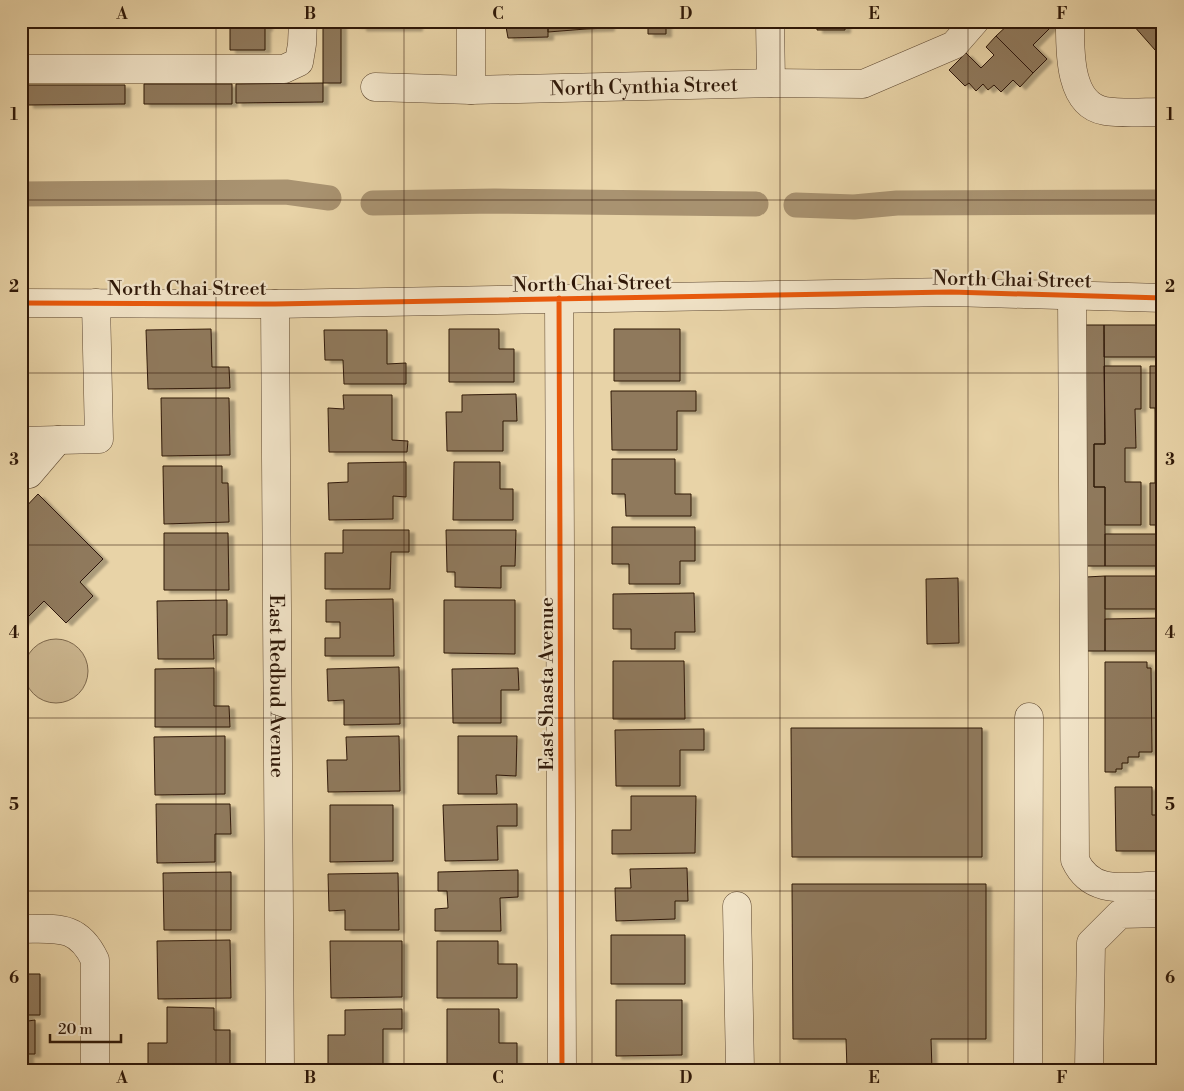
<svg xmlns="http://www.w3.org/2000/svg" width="1184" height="1091" font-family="'Libre Bodoni',serif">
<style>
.green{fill:#c9b38c;stroke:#7c664a}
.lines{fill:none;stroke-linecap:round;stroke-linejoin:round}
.canal{stroke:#a99371;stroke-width:25}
.building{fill:#8f795b;stroke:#2f1808;filter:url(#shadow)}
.minor-casing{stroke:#5d4730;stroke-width:29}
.minor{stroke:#f0e2c6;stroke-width:28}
.cycleway-casing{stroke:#f0e2c6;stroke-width:8}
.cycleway{stroke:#e8590c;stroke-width:5}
.grid{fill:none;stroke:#2f1808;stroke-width:1;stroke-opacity:0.55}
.labels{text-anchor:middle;stroke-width:4.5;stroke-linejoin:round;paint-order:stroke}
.street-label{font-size:20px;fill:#2f1808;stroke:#f0e2c6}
.neatline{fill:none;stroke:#2f1808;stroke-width:2}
.grid-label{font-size:16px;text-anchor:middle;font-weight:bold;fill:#2f1808}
</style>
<defs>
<filter id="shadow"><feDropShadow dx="5.5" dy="3" stdDeviation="1" flood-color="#0004"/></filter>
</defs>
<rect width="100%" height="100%" fill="#e8d3a7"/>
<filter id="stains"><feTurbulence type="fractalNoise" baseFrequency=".004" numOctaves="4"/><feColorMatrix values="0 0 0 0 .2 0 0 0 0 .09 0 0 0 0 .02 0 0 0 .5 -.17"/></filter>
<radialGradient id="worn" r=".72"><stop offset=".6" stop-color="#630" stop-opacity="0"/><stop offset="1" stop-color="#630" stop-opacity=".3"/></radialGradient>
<!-- green -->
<path class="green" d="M24 671a32 32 0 1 1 64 0a32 32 0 1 1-64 0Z"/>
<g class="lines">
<!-- canal -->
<path class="canal" d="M21 194 286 192 329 198
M373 203 495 201 756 204
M796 205 854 207 897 203 1163 202"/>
</g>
<!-- building -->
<path class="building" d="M230 21H267V28H265V50H230Z
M323 21H341V83H323Z
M355 21H417V28H361V25H355Z
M505 21H548V37L508 38Z
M548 21H586V29L548 32Z
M586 21H609V28L586 29Z
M666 21V34H648V21Z
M817 21H845V30H817Z
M1012 21 1016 24 1018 21 1055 23 1033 45 1047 59 1033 73 996 36Z
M1137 21H1163V59L1133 25Z
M996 36 1033 73 1020 87 1013 80 1001 92 994 85 988 90 983 84 976 91 969 83 965 86 949 70 966 53 981 68 994 55 986 47Z
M323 83V102L236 103V84Z
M144 84H232V104H144Z
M27 85H125V104L28 105Z
M1085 325H1104L1105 444H1094V487H1105V566H1086Z
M1104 325H1163V357H1104Z
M211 329 212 367H229L230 388 148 389 146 330Z
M449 329H499V349H514V382H449Z
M614 329H680V381H614Z
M324 330H387V364L406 363V384H344L343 360H325Z
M1104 366H1141V409H1135L1136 448H1125V482H1141V525H1105V487H1094V444H1105Z
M1150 366H1163V525H1150V483H1155V408H1150Z
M611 391H696V411H677V450H612Z
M516 394 517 421H503V451H447L446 412H462V395Z
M343 395H392V440L408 441 407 452H329L328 408 344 409Z
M161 398H229L230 455 162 456Z
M612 459H675V494H691V516H626L625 494H612Z
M406 462V497L393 496V519L329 520 328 483 348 482V463Z
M454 462H500V489H513V520H453Z
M163 466H222V483H228L229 522 164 524Z
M38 494 103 559 80 582 93 596 66 623 44 601 21 624V512Z
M612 527H695V561H680V584H629V564H612Z
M343 530H409V552H391L390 589H325V553H343Z
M446 530H516L515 566H501V588L455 587V572H447Z
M164 533H228L229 590H164Z
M1105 534H1163V566H1105Z
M1105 576V651H1086V577Z
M1105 576H1163V609H1105Z
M958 578 959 643 927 644 926 579Z
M694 593 695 632H675V649H631V629H613V594Z
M393 599 394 656H325V638H340V622H326V600Z
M227 600V635H213L214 659H158L157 601Z
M444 600H515V654L444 653Z
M1163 618V651H1105V619Z
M613 661H684L685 719H613Z
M1105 662H1147V668H1151L1152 752H1139V757H1128V763H1122V769H1116V772H1105Z
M399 667 400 724 344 725V700L328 701 327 669Z
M214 668V706H229L230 727H155V669Z
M518 668 519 690H501V723H453L452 669Z
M791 728H982V857H792Z
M704 729V750H680V786H616L615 730Z
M225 736V794L155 795 154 737Z
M399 736 400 791 328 792 327 760H347L346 737Z
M458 736H517L516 776 496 775 497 794H458Z
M1115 787H1152V815H1163V851H1116Z
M631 796H696L695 853 612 854V830H631Z
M156 804H230L231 834H215V862L157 863Z
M517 804V826H497L498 860 445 861 443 805Z
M330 805H393V861L330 862Z
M687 868 688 901H675V919L616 921 615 888H631L630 869Z
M518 870V897L500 898 501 931H435V909L448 908 447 891H438V872Z
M231 872V930H164L163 873Z
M398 873 399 930H345V910L329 911 328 874Z
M792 884H986V1039H931L932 1070H847L846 1039H793Z
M611 935H685V984H611Z
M230 940 231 998 158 999 157 941Z
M330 941H402V997L331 998Z
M437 941H498V964H517V998H437Z
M21 974H40V1015H28V1021L35 1020V1054H28V1070H21Z
M616 1000H682V1055L616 1056Z
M167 1007 214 1008V1030H230V1065H148V1043H167Z
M402 1009V1029H383V1066H328V1035H345V1010Z
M447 1009H499V1043H517V1066H447Z
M633 1067H686V1070H632Z"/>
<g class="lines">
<!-- minor casing -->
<g class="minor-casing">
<g id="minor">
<path d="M471 21V90"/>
<path d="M770 21 771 83"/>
<path d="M1070 21C1070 49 1068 105 1105 111 1123 114 1144 112 1163 112"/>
<path d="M21 69H284L299 62 302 44 303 21"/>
<path id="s1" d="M375 87 471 90 771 83 863 84 954 45 975 21"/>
<path d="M1072 295 1075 860C1092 897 1128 886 1163 885"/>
<path d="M559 298 562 1070"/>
<path d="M21 303 275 304 951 292 1163 298"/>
<path id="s2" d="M275 304 280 1070"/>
<path d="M21 441 99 439 96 303"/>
<path d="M21 475 29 474 58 440"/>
<path d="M737 906 740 1070"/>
<path d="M21 929C57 929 78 924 95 960V1070"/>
<path d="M1028 1070 1029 717"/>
<path d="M1089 1070 1091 943 1120 914 1163 913"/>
</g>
</g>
<!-- minor -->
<use href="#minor" class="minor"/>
<!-- cycleway casing -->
<g class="cycleway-casing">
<path id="cycleway" d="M559 298 562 1070
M21 303 275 304 951 292 1163 298"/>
</g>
<!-- cycleway -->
<use href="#cycleway" class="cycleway"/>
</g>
<!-- grid -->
<path class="grid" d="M216 21V1070M404 21V1070M592 21V1070M780 21V1070M968 21V1070M21 200H1163M21 373H1163M21 545H1163M21 718H1163M21 891H1163"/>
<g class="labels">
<!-- street labels -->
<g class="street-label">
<text dy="7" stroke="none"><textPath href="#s1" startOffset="269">North Cynthia Street</textPath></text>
<text transform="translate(1012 279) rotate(1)" y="7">North Chai Street</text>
<text transform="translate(592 283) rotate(-1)" y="7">North Chai Street</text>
<text x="187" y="295">North Chai Street</text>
<text transform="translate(546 684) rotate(-90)" y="7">East Shasta Avenue</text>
<text dy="7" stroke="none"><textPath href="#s2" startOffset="382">East Redbud Avenue</textPath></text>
</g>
</g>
<!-- margin -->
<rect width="1184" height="1091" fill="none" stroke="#e8d3a7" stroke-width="55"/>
<!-- scale -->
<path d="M50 1034v8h71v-8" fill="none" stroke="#2f1808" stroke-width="2.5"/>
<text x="58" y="1034" font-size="15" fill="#2f1808" stroke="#f0e2c6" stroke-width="4" paint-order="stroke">20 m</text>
<rect x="28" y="28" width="1128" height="1036" class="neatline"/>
<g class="grid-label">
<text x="122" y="19">A</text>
<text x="310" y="19">B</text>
<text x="498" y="19">C</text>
<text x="686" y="19">D</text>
<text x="874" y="19">E</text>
<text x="1062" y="19">F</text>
<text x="14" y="120">1</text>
<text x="1170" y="120">1</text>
<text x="14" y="292">2</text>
<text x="1170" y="292">2</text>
<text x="14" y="465">3</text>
<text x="1170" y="465">3</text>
<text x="14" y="638">4</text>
<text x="1170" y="638">4</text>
<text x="14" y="810">5</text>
<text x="1170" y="810">5</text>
<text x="14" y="983">6</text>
<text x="1170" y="983">6</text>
<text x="122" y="1083">A</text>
<text x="310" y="1083">B</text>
<text x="498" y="1083">C</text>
<text x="686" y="1083">D</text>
<text x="874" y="1083">E</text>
<text x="1062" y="1083">F</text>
</g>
<rect width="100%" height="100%" filter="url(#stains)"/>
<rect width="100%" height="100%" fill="url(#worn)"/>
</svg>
